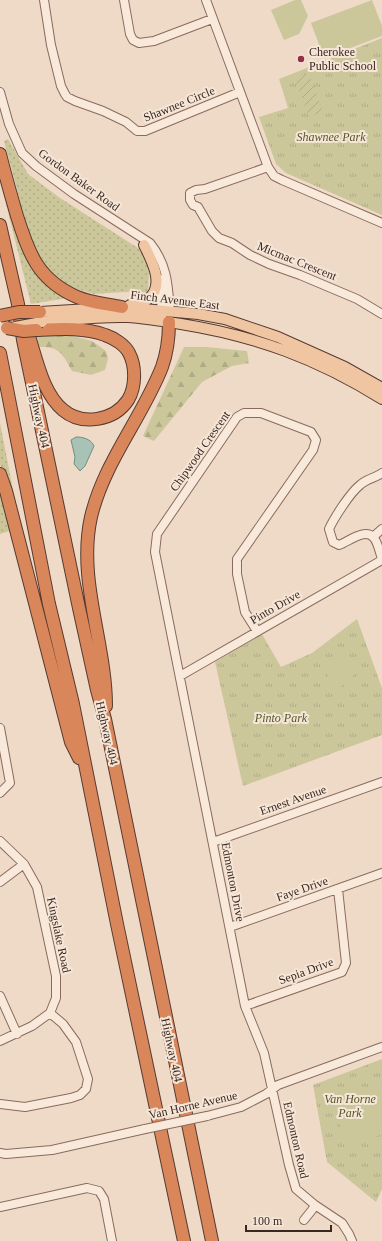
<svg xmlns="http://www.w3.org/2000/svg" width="382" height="1241" font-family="'Times New Roman',serif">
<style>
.grass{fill:url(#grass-dots)}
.forest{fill:url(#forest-firs)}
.park{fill:url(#park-tufts)}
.garden{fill:url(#garden-furrows)}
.pitch{fill:#ccc79b}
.water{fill:#a8c2b5;stroke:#6f9080}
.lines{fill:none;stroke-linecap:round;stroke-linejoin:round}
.minor-casing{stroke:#896b5d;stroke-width:10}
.major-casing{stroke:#573a31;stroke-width:12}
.highway-casing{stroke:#573a31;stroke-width:14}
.minor{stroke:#f8e9db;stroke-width:8}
.major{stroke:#efc6a1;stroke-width:10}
.highway{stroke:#da865b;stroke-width:12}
.minor-bridge-casing{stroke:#896b5d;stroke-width:10;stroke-linecap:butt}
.major-bridge-casing{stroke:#573a31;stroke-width:12;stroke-linecap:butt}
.highway-bridge-casing{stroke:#573a31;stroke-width:14;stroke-linecap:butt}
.minor-bridge{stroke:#f8e9db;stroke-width:8}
.major-bridge{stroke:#efc6a1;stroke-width:10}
.highway-bridge{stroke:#da865b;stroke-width:12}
.poi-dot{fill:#972e46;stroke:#f5e6d7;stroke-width:1.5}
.labels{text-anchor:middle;stroke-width:4;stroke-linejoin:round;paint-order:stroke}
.poi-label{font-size:12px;fill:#3a2720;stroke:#f5e6d7;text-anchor:start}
.street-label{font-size:12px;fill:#3a2720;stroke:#f5e6d7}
.park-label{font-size:12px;font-style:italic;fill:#545627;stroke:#f5e6d7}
</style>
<defs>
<pattern id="grass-dots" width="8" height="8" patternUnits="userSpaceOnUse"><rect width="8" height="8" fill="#ccc79b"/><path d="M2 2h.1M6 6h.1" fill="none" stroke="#b0ab85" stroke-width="1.8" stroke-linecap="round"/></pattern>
<pattern id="forest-firs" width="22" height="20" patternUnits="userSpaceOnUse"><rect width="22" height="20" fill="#ccc79b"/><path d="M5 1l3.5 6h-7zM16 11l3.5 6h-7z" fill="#b0ab85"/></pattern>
<pattern id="park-tufts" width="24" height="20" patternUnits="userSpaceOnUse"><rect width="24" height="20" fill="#ccc79b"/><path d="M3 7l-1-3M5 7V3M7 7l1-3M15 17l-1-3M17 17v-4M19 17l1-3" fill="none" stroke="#b0ab85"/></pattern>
<pattern id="garden-furrows" width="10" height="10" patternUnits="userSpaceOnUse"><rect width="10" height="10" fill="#ccc79b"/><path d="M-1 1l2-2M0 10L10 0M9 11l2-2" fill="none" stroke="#b0ab85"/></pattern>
</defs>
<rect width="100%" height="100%" fill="#eedac7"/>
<!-- grass -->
<path class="grass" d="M8 139 28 174 60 198 138 248 148 260 149 272 148 293 125 292 94 294 66 286 52 278 32 245 4 141Z
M0 165 24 254 37 273 68 298 31 304 0 180Z
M0 423 17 510H14L0 464Z
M0 488 13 530 0 534Z"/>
<!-- forest -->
<path class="forest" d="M65 334 92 341 106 351 108 359 105 370 91 375 72 371C63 354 59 346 39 347L35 336Z
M184 347H206L247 351 249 363 232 366 202 382 154 441 143 436Z"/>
<!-- park -->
<path class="park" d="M382 38V215L286 173 276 164 259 117 288 108 279 79Z
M357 619 382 688V735L243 786 215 662 262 634 281 667 312 653Z
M382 1059V1189L376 1202 327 1162 313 1085Z"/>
<!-- garden -->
<path class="garden" d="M309 73 323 112 309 117 294 77Z"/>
<!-- pitch -->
<path class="pitch" d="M295 0H301L308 16 299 34 284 40 271 10Z
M372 0 382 26V36L324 58 311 23Z
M349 657 354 673 351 681 339 687 331 684 328 676V667Z
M382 1084V1134L349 1147 332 1103Z"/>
<!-- water -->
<path class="water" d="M76 437C83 437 91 439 94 446L85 466 80 471 74 464 75 457 71 440Z"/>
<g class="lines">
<!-- minor casing -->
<g class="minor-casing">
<path id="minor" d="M44 0 51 45 61 86 65 94 67 97 75 101 103 111 126 122 137 131H145L240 92
M124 0 130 34 133 40 139 43 154 41 212 19
M206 0 268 167 274 176 282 180 382 223
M0 92 9 124 22 153 36 166 74 194 150 243C167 264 168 284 170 311
M268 167 205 189 196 190 190 193V200L193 205 198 207 212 231 219 238 232 243 250 255 269 264 300 275 357 299 382 314
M160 279 162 315
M382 473C375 478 366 479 360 485 350 493 334 518 329 529L333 542 339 545C348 542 365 527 374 538 378 543 380 553 382 559
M373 537 382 529
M257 631 245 612 237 574V559L313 450 316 440 311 432 261 413H244L237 417 157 534 155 552 245 1006 264 1053 289 1165 296 1189 315 1205 342 1223 349 1234 352 1241
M180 676 382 560
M0 728 10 783 0 793
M0 841 24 864 37 887 56 976V998L50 1013 32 1026 0 1041
M213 842 382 782
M0 882 24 864
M230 927 382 873
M0 996 17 1034
M245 1006 342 972 346 963 338 889
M0 1104 25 1107 71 1098 80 1095 86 1089 88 1079 76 1042 63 1024 50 1013
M207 1116 241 1107 266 1094 278 1085 382 1047
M0 1153 6 1154 52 1150 145 1129
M0 1207 87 1188 99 1191 104 1199 112 1241
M304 1220 312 1210 315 1205"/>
</g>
<!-- major casing -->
<g class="major-casing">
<path id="major" d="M130 305C136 304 143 303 148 299 166 286 151 259 144 245
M40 312 122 307 198 314 225 319 278 337 345 367 382 388
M42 322C70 320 99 316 127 317 145 318 163 321 181 324 256 336 318 359 382 399"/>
</g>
<!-- highway casing -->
<g class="highway-casing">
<path id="highway" d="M0 154C5 175 11 195 17 216 29 254 38 280 77 297 91 303 108 304 122 307
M0 225 18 304 23 340 79 608 97 690 105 719 212 1241
M26 328C36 354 41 392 63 410 82 426 114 421 128 400 136 387 136 366 129 353 125 345 114 338 105 335 83 327 59 329 36 330
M0 353 49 604 73 704 117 924 184 1241
M0 474 6 491 71 742 79 758
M106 706C106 643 77 580 91 517 104 462 142 418 162 367 167 353 169 336 169 322"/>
</g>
<!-- minor -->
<use href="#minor" class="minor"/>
<!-- major -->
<use href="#major" class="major"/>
<!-- highway -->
<use href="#highway" class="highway"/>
<!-- minor-bridge casing -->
<g class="minor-bridge-casing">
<path id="minor-bridge" d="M145 1129 207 1116"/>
</g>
<!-- major-bridge casing -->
<g class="major-bridge-casing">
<path id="major-bridge" d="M15 327 42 322"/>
</g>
<!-- highway-bridge casing -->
<g class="highway-bridge-casing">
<path id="highway-bridge" d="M0 316 19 312H40
M7 328 24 331 36 330"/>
</g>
<!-- minor-bridge -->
<use href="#minor-bridge" class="minor-bridge"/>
<!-- major-bridge -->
<use href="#major-bridge" class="major-bridge"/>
<!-- highway-bridge -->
<use href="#highway-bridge" class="highway-bridge"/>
</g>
<!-- markers -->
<circle class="poi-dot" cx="301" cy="59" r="4"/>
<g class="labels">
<!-- poi labels -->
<g class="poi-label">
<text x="309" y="56">Cherokee<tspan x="309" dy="14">Public School</tspan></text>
</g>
<!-- street labels -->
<g class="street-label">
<text transform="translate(179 104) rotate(-22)" y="4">Shawnee Circle</text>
<text transform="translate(79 180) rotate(36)" y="4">Gordon Baker Road</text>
<text transform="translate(297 261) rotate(22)" y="4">Micmac Crescent</text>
<text transform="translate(175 300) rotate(7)" y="4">Finch Avenue East</text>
<text transform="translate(39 416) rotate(78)" y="4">Highway 404</text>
<text transform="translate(200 451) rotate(-55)" y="4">Chipwood Crescent</text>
<text transform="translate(275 607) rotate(-30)" y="4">Pinto Drive</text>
<text transform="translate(107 733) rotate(77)" y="4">Highway 404</text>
<text transform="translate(293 800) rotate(-19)" y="4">Ernest Avenue</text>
<text transform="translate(233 882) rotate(79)" y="4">Edmonton Drive</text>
<text transform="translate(302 889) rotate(-19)" y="4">Faye Drive</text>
<text transform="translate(59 935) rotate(78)" y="4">Kingslake Road</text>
<text transform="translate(306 971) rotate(-20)" y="4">Sepia Drive</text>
<text transform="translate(172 1050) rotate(78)" y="4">Highway 404</text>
<text transform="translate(193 1105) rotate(-13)" y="4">Van Horne Avenue</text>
<text transform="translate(296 1140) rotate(77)" y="4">Edmonton Road</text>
</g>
<!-- park labels -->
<g class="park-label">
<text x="331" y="141">Shawnee Park</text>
<text x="281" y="722">Pinto Park</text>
<text x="350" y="1103">Van Horne<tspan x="350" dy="14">Park</tspan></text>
</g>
</g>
<!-- scale -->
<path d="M246 1225v6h85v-6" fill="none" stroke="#3a2720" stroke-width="2"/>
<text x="252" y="1225" font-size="12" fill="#3a2720" stroke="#f5e6d7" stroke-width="3" paint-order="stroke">100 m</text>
</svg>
